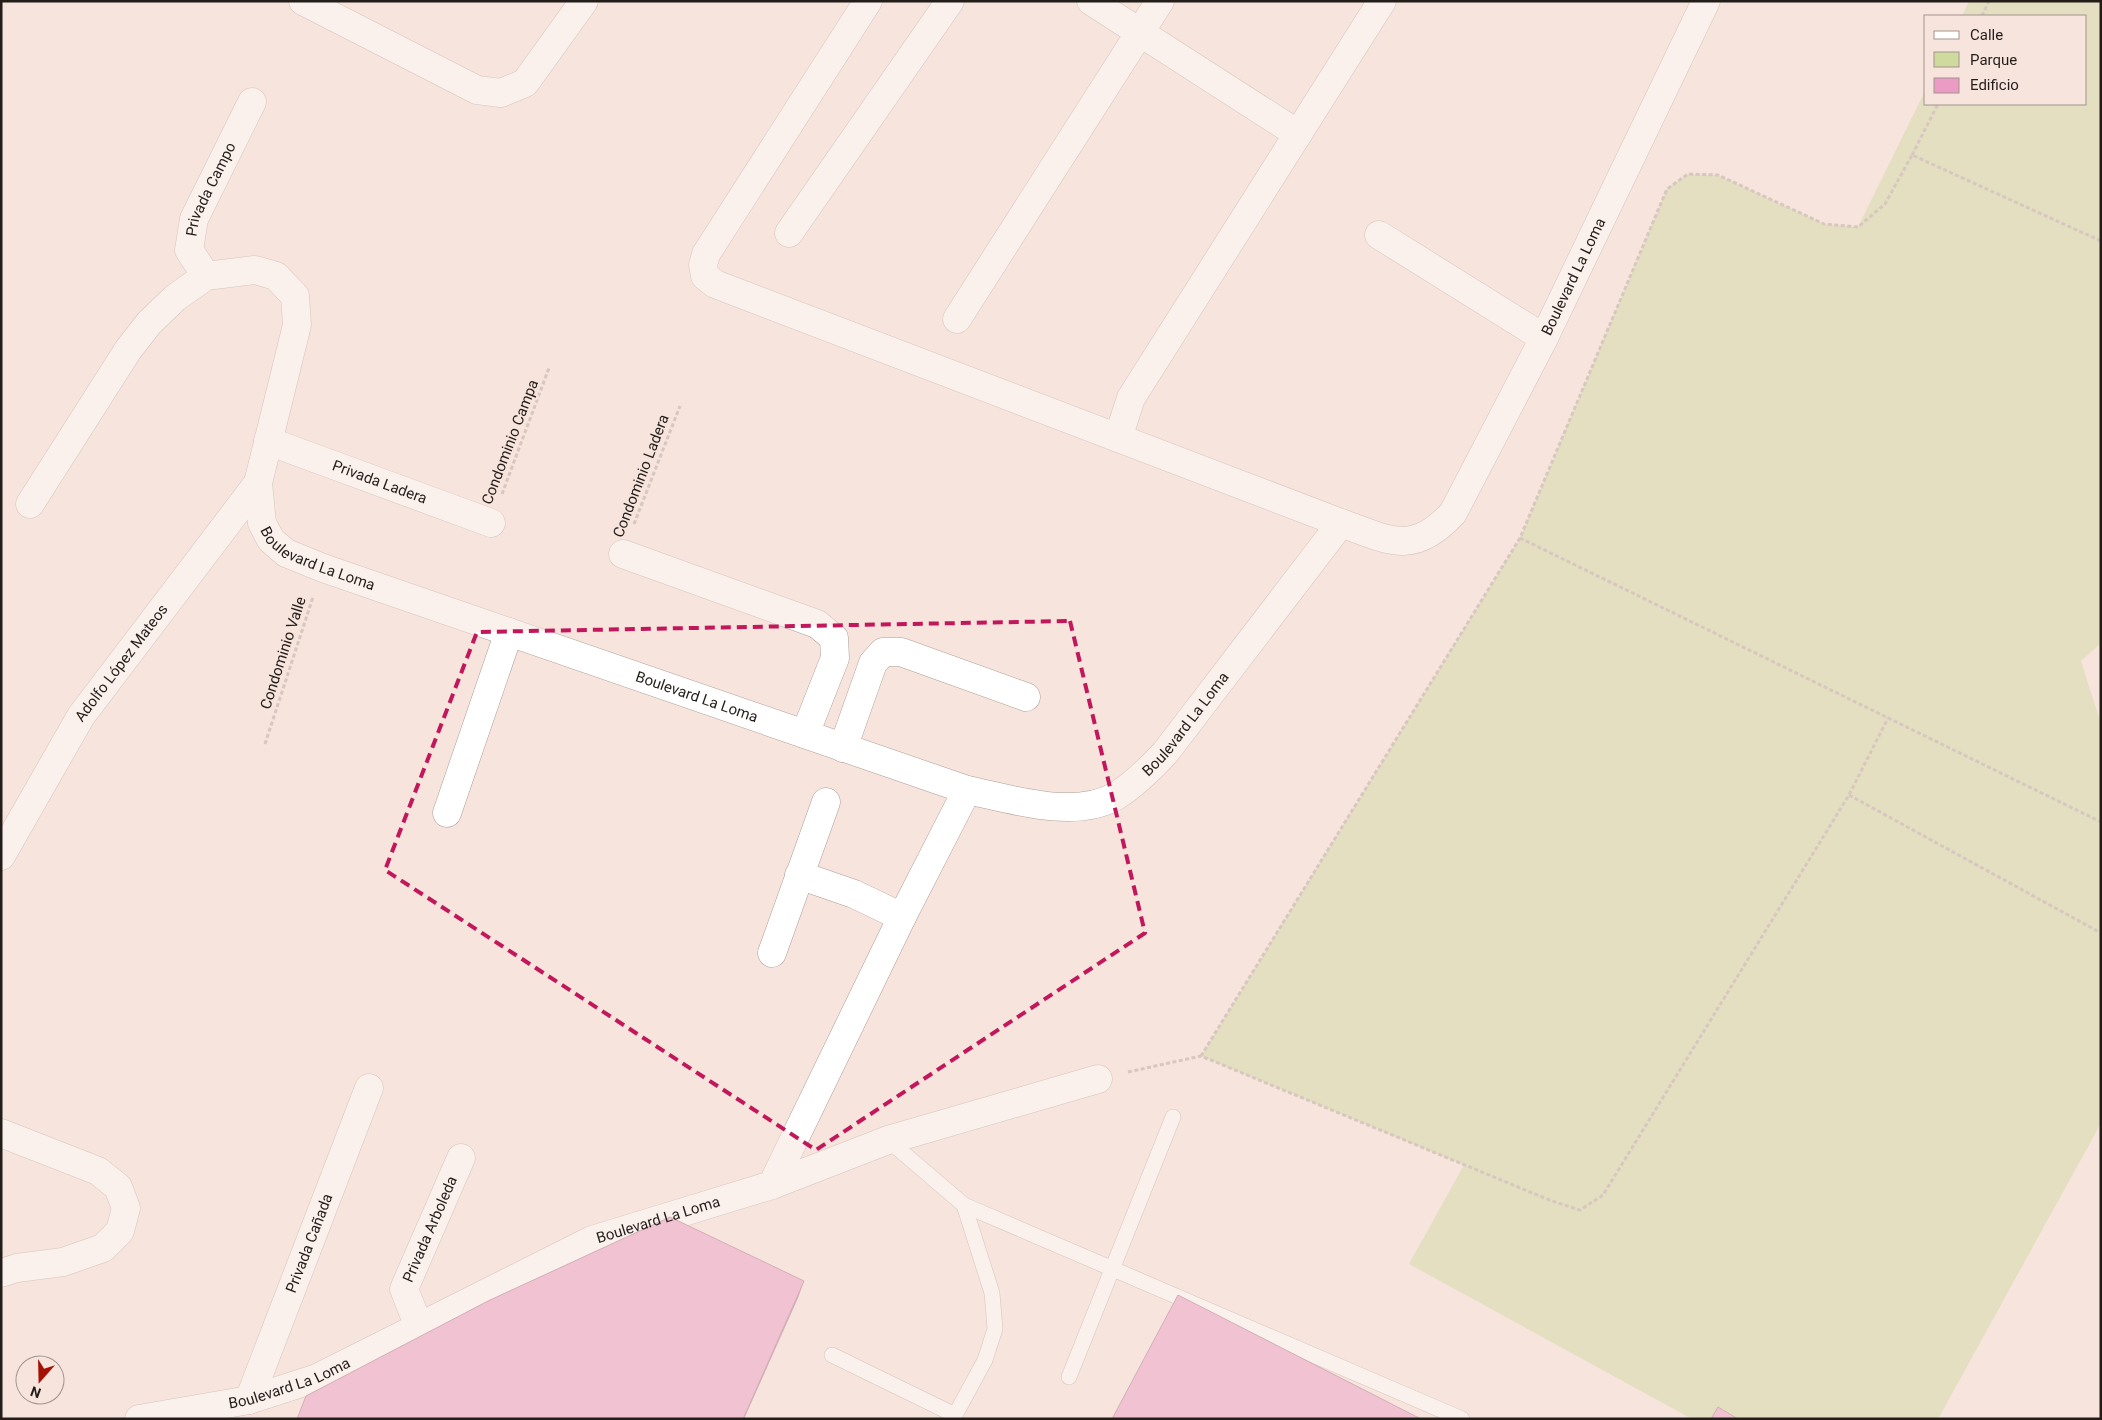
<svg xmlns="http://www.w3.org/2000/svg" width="2102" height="1420" font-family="Roboto,sans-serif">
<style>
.green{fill:#cfda9d}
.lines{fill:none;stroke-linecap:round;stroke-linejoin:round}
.lane-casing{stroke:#af9e97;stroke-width:16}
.street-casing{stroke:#af9e97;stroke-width:29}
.secondary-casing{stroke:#af9e97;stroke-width:29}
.path{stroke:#b2a49e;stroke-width:3;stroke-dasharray:4 2.5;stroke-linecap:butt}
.lane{stroke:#fff;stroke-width:15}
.street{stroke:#fff;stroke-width:28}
.secondary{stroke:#fff;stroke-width:28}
.shaded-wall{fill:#a56c8a}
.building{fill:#ec9bc5;stroke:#a56c8a}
.marked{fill:none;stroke:#c2185b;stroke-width:4;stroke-dasharray:10 6;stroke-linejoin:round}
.labels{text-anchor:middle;stroke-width:5;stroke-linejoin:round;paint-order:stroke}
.street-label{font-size:15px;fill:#231d1a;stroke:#f6e4dd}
</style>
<rect width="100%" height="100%" fill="#f6e4dd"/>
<!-- green -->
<path class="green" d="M1969 1H2101V643L2081 661 2101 724V1123L1938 1419H1692L1409 1264 1464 1165 1201 1056 1520 538 1667 189 1688 174 1718 175 1824 224 1858 227 1926 89V104H2086V16H1962Z"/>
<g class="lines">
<!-- lane casing -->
<g class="lane-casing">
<path id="lane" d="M888 1140 964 1205 992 1293 995 1329 985 1360 953 1419
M964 1205 1462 1419
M832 1355 955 1415
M1069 1377 1173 1117"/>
</g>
<!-- street casing -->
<g class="street-casing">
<g id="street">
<path id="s1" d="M868 1 706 254 703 265 705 276 715 284 1341 523C1389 540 1412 557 1453 513L1544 338 1706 1"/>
<path d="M1091 1 1298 134"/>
<path d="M789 233 950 1"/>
<path d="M1379 235 1544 338"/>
<path id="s2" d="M206 276 189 250 194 219 252 102"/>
<path d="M957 319 1160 1"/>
<path d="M1118 438 1131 398 1382 1"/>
<path id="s3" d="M268 441 491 523"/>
<path id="s4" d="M30 504 128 350 149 323 175 298 206 276 255 270 276 276 295 296 297 325 258 483 262 523 271 540 286 553 323 568 967 790C1011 799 1074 820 1116 796 1135 784 1150 769 1165 753L1341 523"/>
<path d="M623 554 817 624 834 638 835 658 805 734"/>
<path d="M843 748 873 663 883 652H901L1026 697"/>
<path d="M447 813 509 632"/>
<path id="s5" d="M1 856 81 716 258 483"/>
<path d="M799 875 854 894 902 917"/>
<path d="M772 953 826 802"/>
<path d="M1 1133 98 1171 118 1187 126 1208 120 1231 103 1248 63 1262 17 1268 1 1273"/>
<path d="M772 1185 888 1140 1098 1079"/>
<path id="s6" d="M419 1327 404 1289 461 1158"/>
<path id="s7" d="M249 1400 369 1088"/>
</g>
</g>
<!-- secondary casing -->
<g class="secondary-casing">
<g id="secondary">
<path d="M303 1 477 90 501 93 525 83 584 1"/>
<path id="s8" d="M139 1419 249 1400 317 1378 592 1240 772 1185 902 917 967 790"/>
</g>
</g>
<!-- path -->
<path class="path" d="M1982 16 1989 1
M1912 155 1938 104
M502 494 549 368
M634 524 680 406
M1520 538 2101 822
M265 744 313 597
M1849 795 2101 933
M1201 1056 1520 538 1667 189 1688 174 1718 175 1824 224 1858 227 1885 204 1912 155 2101 241
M1128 1072 1201 1056 1552 1201 1580 1210 1603 1195 1849 795 1888 718"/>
<!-- lane -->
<use href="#lane" class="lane"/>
<!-- street -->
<use href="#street" class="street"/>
<!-- secondary -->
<use href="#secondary" class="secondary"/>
</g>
<!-- shaded-wall -->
<path class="shaded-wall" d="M804 1281 798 1298 744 1419H743Z"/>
<!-- building -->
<path class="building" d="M670 1217 804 1281 743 1419H297L306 1396 488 1301Z
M1178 1295 1421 1419H1112Z
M1718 1407 1738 1419H1711Z"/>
<!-- marked area -->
<path d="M0 0H2102V1420H0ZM1070 621 1145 933 816 1150 385 870 477 632Z" fill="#f6e4dd" fill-opacity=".55" fill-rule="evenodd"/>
<path class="marked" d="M1070 621 1145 933 816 1150 385 870 477 632Z"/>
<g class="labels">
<!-- street labels -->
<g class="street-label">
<text dy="5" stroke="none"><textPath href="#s2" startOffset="96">Privada Campo</textPath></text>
<text dy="5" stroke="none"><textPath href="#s1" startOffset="1395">Boulevard La Loma</textPath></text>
<text transform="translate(510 442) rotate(-69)" y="5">Condominio Campa</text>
<text transform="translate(641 476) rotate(-69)" y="5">Condominio Ladera</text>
<text dy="5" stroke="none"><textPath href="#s3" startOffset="119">Privada Ladera</textPath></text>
<text dy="5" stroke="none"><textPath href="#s4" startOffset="691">Boulevard La Loma</textPath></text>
<text transform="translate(283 653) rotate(-72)" y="5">Condominio Valle</text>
<text dy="5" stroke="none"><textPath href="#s5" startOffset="228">Adolfo López Mateos</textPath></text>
<text dy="5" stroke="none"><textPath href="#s4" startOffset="1096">Boulevard La Loma</textPath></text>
<text dy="5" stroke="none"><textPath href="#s4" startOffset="1635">Boulevard La Loma</textPath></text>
<text dy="5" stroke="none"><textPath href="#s8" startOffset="560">Boulevard La Loma</textPath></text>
<text dy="5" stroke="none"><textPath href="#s6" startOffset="106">Privada Arboleda</textPath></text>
<text dy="5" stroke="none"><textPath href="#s7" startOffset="168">Privada Cañada</textPath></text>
<text dy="5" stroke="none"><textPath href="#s8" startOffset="155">Boulevard La Loma</textPath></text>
</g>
</g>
<!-- border -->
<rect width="2102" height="1420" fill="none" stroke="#231d1a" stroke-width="5"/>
<!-- legend -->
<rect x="1924" y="15" width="162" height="90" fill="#f6e4dd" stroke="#a2948f"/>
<rect x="1934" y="31" width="25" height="8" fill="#ffffff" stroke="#a2948f"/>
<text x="1970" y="40" font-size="15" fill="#231d1a">Calle</text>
<rect x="1934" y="52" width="25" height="15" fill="#cfda9d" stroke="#a2948f"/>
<text x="1970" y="65" font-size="15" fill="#231d1a">Parque</text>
<rect x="1934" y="78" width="25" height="15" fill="#ec9bc5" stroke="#a2948f"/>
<text x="1970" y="90" font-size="15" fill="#231d1a">Edificio</text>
<!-- north arrow -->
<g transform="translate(40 1380) rotate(200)"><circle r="24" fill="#f6e4dd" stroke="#a2948f"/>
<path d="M0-4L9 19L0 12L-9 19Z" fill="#a51104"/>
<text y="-8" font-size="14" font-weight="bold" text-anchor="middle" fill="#231d1a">N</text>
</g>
</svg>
